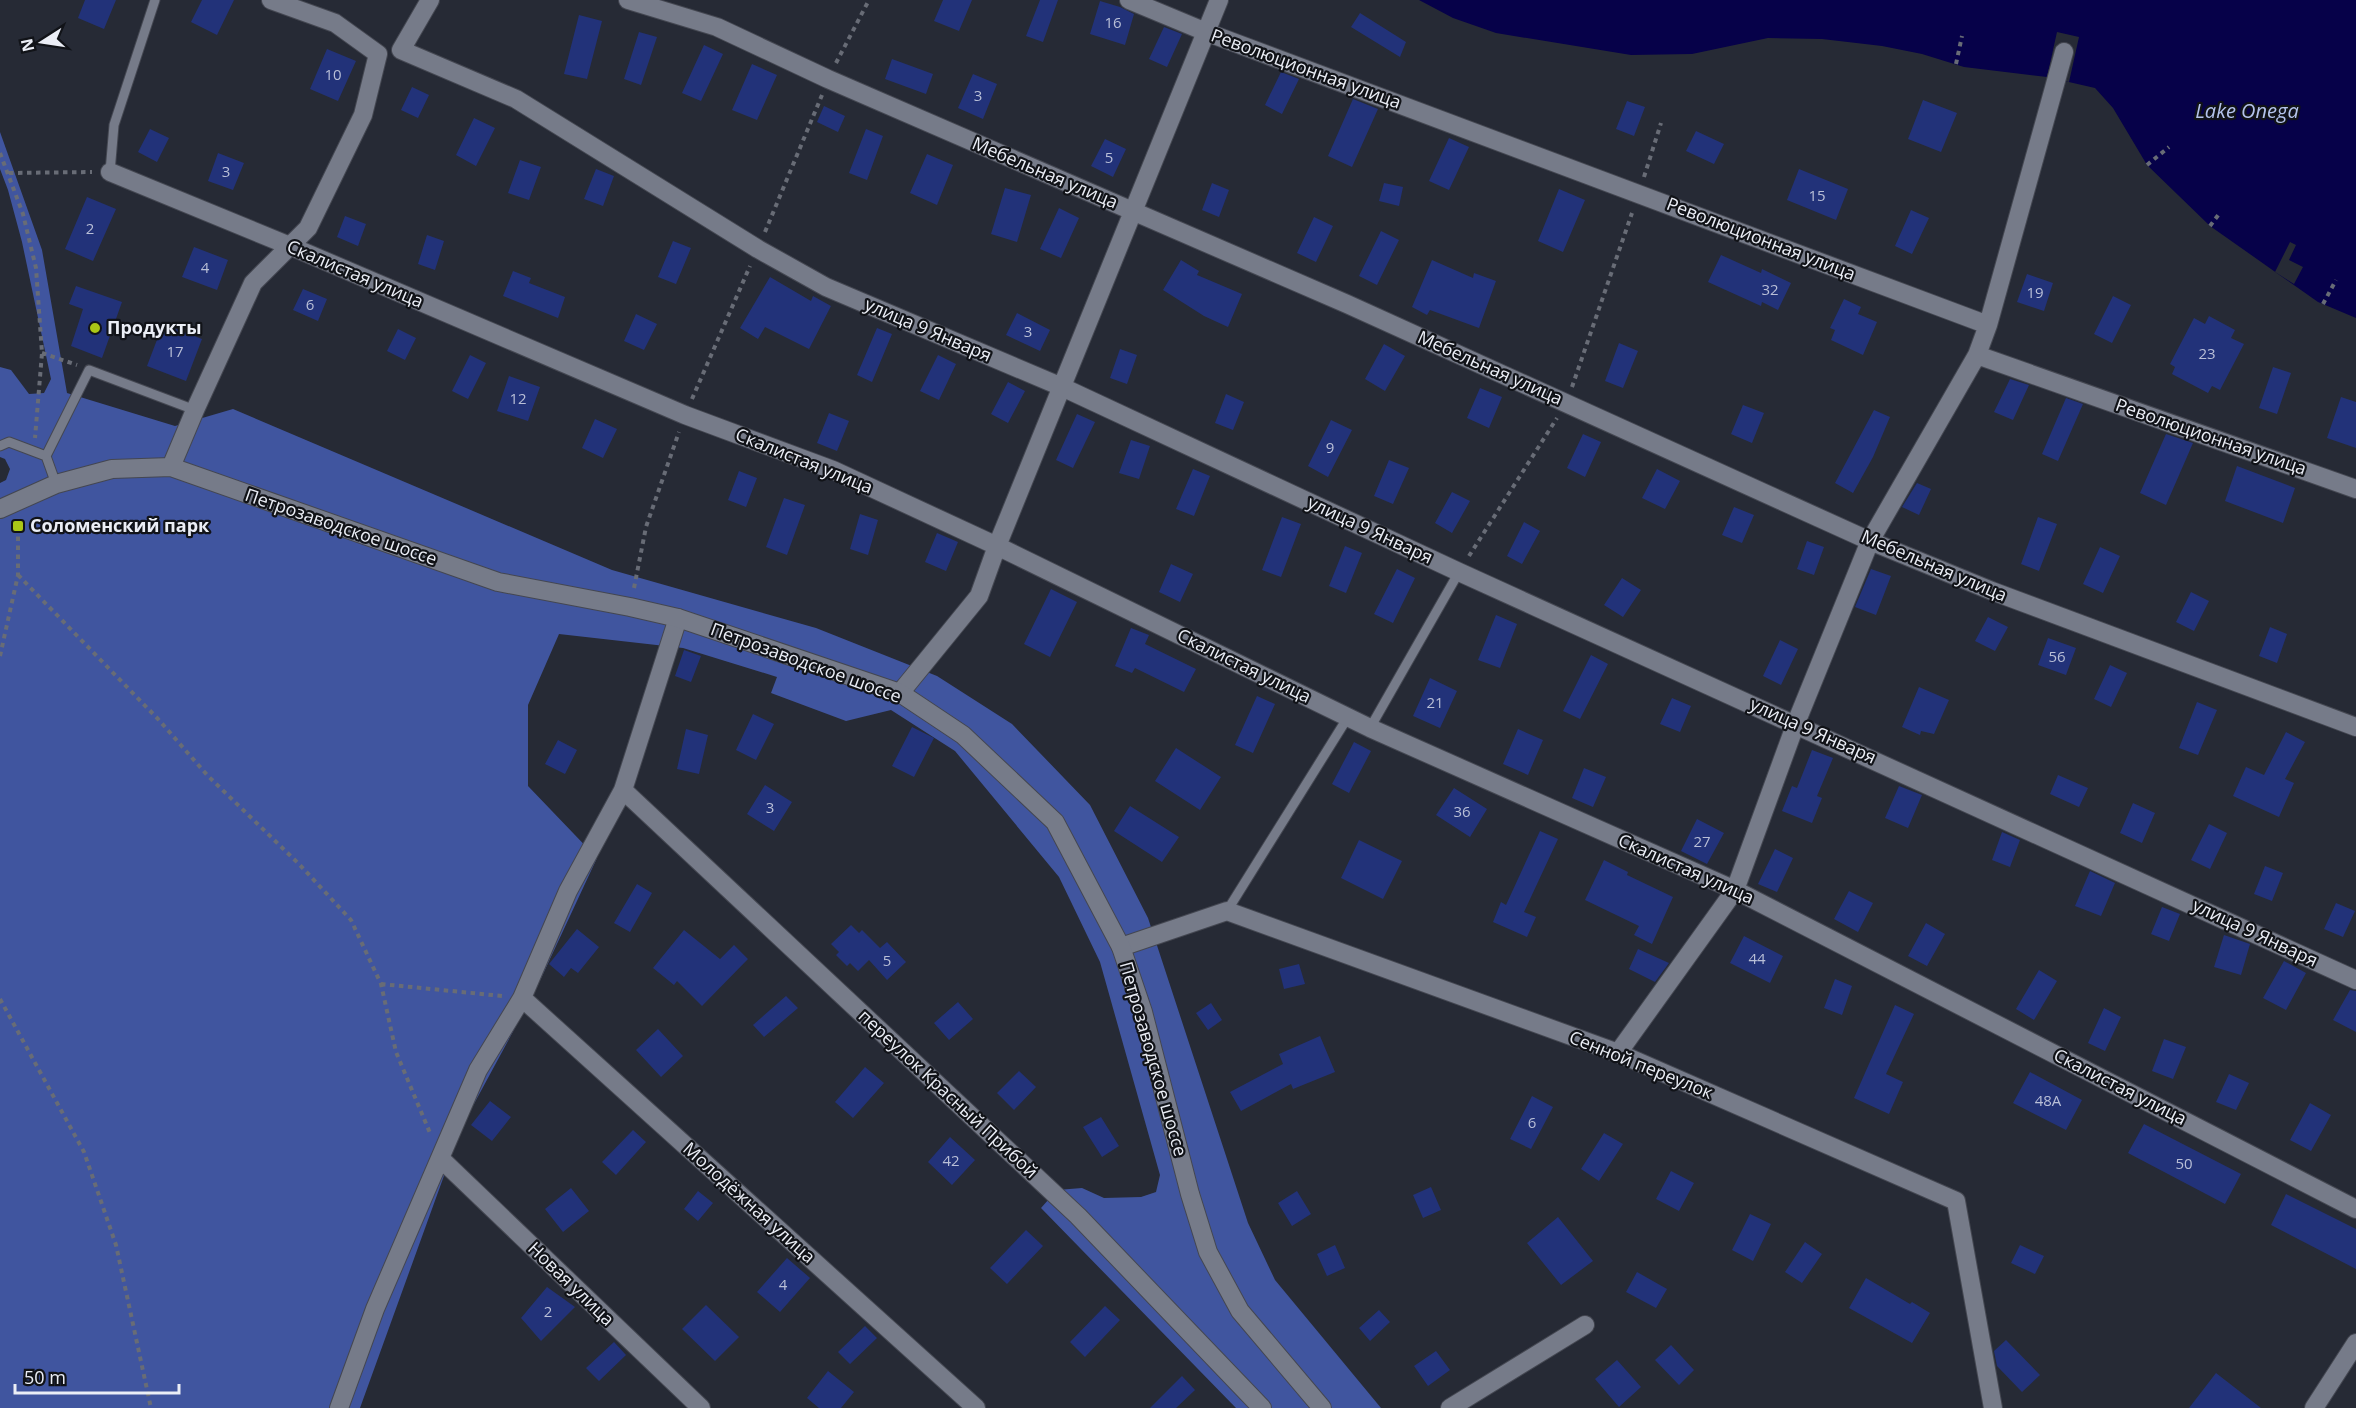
<svg xmlns="http://www.w3.org/2000/svg" width="2356" height="1408" font-family="'Open Sans',sans-serif">
<style>
.forest{fill:#40559f}
.water{fill:#060149}
.pier{fill:#262a35}
.building{fill:#223279}
.lines{fill:none;stroke-linecap:round;stroke-linejoin:round}
.lane-casing{stroke:#444751;stroke-width:11}
.street-casing{stroke:#444751;stroke-width:20}
.secondary-casing{stroke:#444751;stroke-width:20}
.path{stroke:#686c76;stroke-width:4;stroke-dasharray:4.5 4.5;stroke-linecap:butt}
.lane{stroke:#767b89;stroke-width:9}
.street{stroke:#767b89;stroke-width:18}
.secondary{stroke:#767b89;stroke-width:18}
.poi-dot{fill:#abc716;stroke:#111318;stroke-width:2}
.labels{text-anchor:middle;stroke-width:4.5;stroke-linejoin:round;paint-order:stroke}
.number-label{font-size:15px;fill:#b9bfd7}
.street-label{font-size:18px;fill:#ebeef6;stroke:#111318}
.poi-label{font-size:18px;font-weight:bold;fill:#ebeef6;stroke:#111318;text-anchor:start}
.water-label{font-size:20px;font-style:italic;fill:#b4c3ec;stroke:#111318}
</style>
<rect width="100%" height="100%" fill="#262a35"/>
<!-- forest -->
<path class="forest" d="M0 132 42 250 67 393 175 426 233 409 612 570 816 628 937 676 1012 724 1090 805 1148 918 1248 1223 1275 1280 1381 1408H1236L1041 1208 1057 1190 1082 1188 1104 1198 1141 1197 1156 1192 1160 1175 1100 962 1059 877 955 751 891 710 846 721 771 693 777 677 683 648 559 634 528 705V786L597 858 536 989 462 1126 360 1408H0V483L6 480 10 469 5 459 0 457V367L11 370 29 394 44 393 51 379 22 242 8 190 0 169Z"/>
<!-- water -->
<path class="water" d="M1419 0H2356V318L2318 302 2210 226 2147 165 2113 108 2095 88 2047 77 1964 67 1922 54 1882 46 1822 39 1768 38 1692 54 1631 55 1496 33 1453 18Z"/>
<!-- pier -->
<path class="pier" d="M2057 32 2079 37 2069 82 2047 77Z
M2290 242 2296 245 2289 260 2303 267 2294 284 2275 272Z"/>
<!-- building -->
<path class="building" d="M85 0H116L104 29 78 18Z
M202 0H234L217 35 191 22Z
M943 0H972L959 31 934 21Z
M1040 0H1058L1043 42 1026 36Z
M1100 1 1120 7 1134 14 1125 45 1090 34Z
M1360 13 1406 42 1400 57 1351 27Z
M579 15 602 21 587 79 564 74Z
M1164 27 1182 34 1167 67 1149 59Z
M639 32 657 37 641 85 624 79Z
M704 45 723 54 701 101 682 93Z
M327 49 356 61 338 101 310 89Z
M892 59 933 74 926 94 885 79Z
M752 64 777 75 757 120 732 110Z
M1281 72 1299 79 1282 114 1265 105Z
M973 74 997 84 983 119 958 108Z
M412 87 429 95 418 118 401 110Z
M1353 99 1378 109 1352 167 1328 156Z
M1923 100 1957 113 1941 152 1908 139Z
M1627 101 1645 107 1634 136 1616 129Z
M824 106 845 116 838 132 817 122Z
M474 118 495 128 476 166 456 155Z
M150 129 169 138 157 162 138 152Z
M866 129 883 136 867 180 849 173Z
M1696 131 1724 144 1714 164 1686 151Z
M1449 138 1469 147 1449 190 1429 181Z
M1105 139 1126 149 1113 177 1091 166Z
M218 153 244 163 233 190 208 181Z
M927 154 953 165 937 205 910 193Z
M520 160 541 167 529 200 508 193Z
M596 169 614 176 603 206 584 199Z
M1799 169 1848 189 1836 220 1787 200Z
M1212 183 1229 190 1219 217 1202 210Z
M1384 183 1403 187 1399 206 1379 201Z
M1005 188 1031 195 1017 242 991 234Z
M1559 189 1585 200 1563 252 1538 241Z
M87 197 116 209 93 261 65 249Z
M1059 208 1079 218 1061 258 1040 249Z
M1911 210 1929 218 1912 254 1895 246Z
M345 216 366 224 358 246 337 237Z
M1314 217 1333 226 1316 262 1297 253Z
M1381 231 1399 240 1377 285 1359 276Z
M427 235 444 241 435 270 418 264Z
M673 241 691 248 676 284 658 277Z
M194 247 228 260 217 290 182 277Z
M1721 255 1761 273 1762 269 1791 283 1778 310 1762 302 1761 306 1708 282Z
M1181 260 1199 271 1197 275 1242 294 1228 327 1204 316 1163 290Z
M1432 260 1473 278 1474 273 1496 281 1479 328 1430 310 1427 315 1412 307Z
M513 271 531 278 529 283 565 297 558 318 503 296Z
M2027 274 2053 283 2044 311 2017 302Z
M770 277 811 301 813 296 831 306 809 349 765 327 758 339 740 328Z
M76 286 122 302 102 358 71 346 83 309 69 304Z
M303 289 327 299 318 321 293 310Z
M2113 296 2131 305 2112 343 2094 334Z
M1844 299 1861 307 1858 314 1877 322 1863 355 1831 340 1835 330 1830 328Z
M1017 313 1050 330 1040 351 1006 335Z
M636 314 657 324 644 350 624 341Z
M2209 316 2235 330 2231 338 2244 344 2220 390 2212 386 2208 393 2172 374 2175 367 2170 364 2194 318 2205 324Z
M163 324 202 339 186 381 147 366Z
M877 328 892 334 872 382 857 375Z
M398 329 416 338 405 360 387 351Z
M1619 343 1638 351 1623 388 1605 381Z
M1384 344 1405 356 1385 391 1365 379Z
M1120 349 1137 355 1127 384 1110 378Z
M470 355 486 363 468 399 452 391Z
M938 355 956 364 939 400 920 391Z
M2273 367 2291 373 2277 414 2259 408Z
M509 376 540 387 528 421 497 411Z
M2010 379 2029 385 2013 420 1994 412Z
M1008 382 1025 391 1008 423 991 414Z
M1480 388 1502 397 1489 428 1467 418Z
M1226 394 1244 402 1233 430 1215 423Z
M2341 397 2356 402V448L2327 438Z
M2066 398 2083 404 2058 461 2042 454Z
M1743 405 1764 413 1752 443 1731 434Z
M1874 410 1890 417 1873 457 1853 493 1835 483Z
M829 413 849 421 837 451 817 443Z
M1077 414 1095 422 1073 468 1056 460Z
M595 419 617 429 603 458 582 448Z
M1331 420 1352 430 1328 477 1308 466Z
M1583 434 1601 442 1585 477 1567 468Z
M2166 434 2193 443 2166 505 2140 493Z
M1131 440 1150 446 1139 479 1119 473Z
M1389 460 1409 468 1393 504 1374 496Z
M2237 466 2295 488 2283 523 2225 501Z
M1193 469 1210 476 1194 516 1176 509Z
M1657 469 1680 481 1665 509 1642 498Z
M739 471 757 478 746 507 728 500Z
M1917 483 1931 489 1919 515 1902 507Z
M1452 492 1470 501 1452 533 1435 523Z
M784 498 805 505 787 555 766 547Z
M1734 507 1754 515 1742 543 1722 535Z
M860 514 878 520 868 555 850 549Z
M1282 517 1301 524 1281 577 1262 570Z
M2038 517 2057 524 2039 571 2021 564Z
M1524 522 1540 531 1522 564 1507 556Z
M937 533 958 542 946 571 925 562Z
M1807 541 1824 547 1814 575 1797 569Z
M1345 546 1362 553 1346 593 1329 586Z
M2100 547 2120 556 2103 593 2083 584Z
M1171 564 1193 574 1180 602 1159 592Z
M1397 569 1415 578 1393 623 1374 614Z
M1871 569 1891 576 1876 615 1855 607Z
M1622 578 1641 590 1623 617 1604 605Z
M1051 589 1077 602 1050 657 1024 644Z
M2191 592 2209 601 2194 631 2176 622Z
M1496 615 1517 624 1500 668 1478 660Z
M1988 617 2008 627 1995 651 1975 641Z
M2270 627 2287 634 2277 663 2259 656Z
M1131 628 1149 635 1145 644 1196 669 1184 692 1135 668 1132 673 1115 666Z
M2048 638 2076 648 2066 675 2038 665Z
M1780 640 1798 649 1781 685 1763 676Z
M684 650 701 656 691 682 675 676Z
M1591 655 1608 664 1580 719 1563 711Z
M2110 665 2127 673 2111 707 2094 699Z
M1430 678 1457 691 1440 728 1413 716Z
M1919 687 1949 700 1934 734 1921 731 1920 735 1902 727Z
M1257 696 1275 704 1253 753 1235 745Z
M1672 698 1691 706 1680 732 1660 724Z
M2197 702 2217 710 2198 755 2179 748Z
M753 714 774 724 756 760 736 750Z
M912 727 934 738 914 777 892 766Z
M686 729 708 735 699 774 677 769Z
M1518 729 1543 740 1528 775 1503 764Z
M2286 732 2305 742 2285 779 2294 783 2279 817 2233 796 2246 767 2264 775Z
M558 740 577 750 565 774 545 764Z
M1354 742 1371 751 1349 793 1332 784Z
M1176 748 1221 777 1200 810 1155 781Z
M1812 750 1833 758 1817 796 1822 798 1812 823 1782 811 1792 786 1797 788Z
M1584 768 1606 777 1593 807 1572 798Z
M2058 775 2088 788 2079 807 2050 794Z
M765 785 792 802 774 831 747 814Z
M1899 786 1922 795 1908 828 1885 818Z
M1454 788 1487 809 1470 837 1436 815Z
M2133 803 2155 813 2142 843 2120 833Z
M1130 806 1179 837 1162 862 1114 831Z
M1697 819 1724 833 1707 864 1681 851Z
M2209 824 2227 833 2210 869 2191 860Z
M1540 831 1558 839 1524 912 1536 917 1527 937 1493 922 1501 902 1506 905Z
M2002 832 2020 840 2010 867 1992 860Z
M1359 840 1402 861 1383 899 1341 878Z
M1775 849 1793 858 1777 892 1758 884Z
M1604 860 1628 872 1627 875 1673 897 1652 944 1634 935 1639 926 1585 900Z
M2265 866 2283 873 2272 901 2254 894Z
M2090 871 2115 883 2101 916 2075 906Z
M637 884 652 893 630 932 614 923Z
M1849 891 1873 903 1858 932 1834 919Z
M2336 903 2355 911 2343 937 2324 929Z
M2162 907 2180 914 2169 941 2151 934Z
M1926 923 1945 934 1927 966 1908 956Z
M851 925 859 933 862 930 880 948 887 942 906 962 887 980 869 960 858 971 850 963 847 966 836 955 839 952 831 944Z
M577 929 599 947 578 973 571 968 564 977 549 964Z
M684 930 720 959 734 945 748 959 702 1006 677 981 674 985 653 968Z
M2224 935 2250 944 2241 975 2214 967Z
M1744 936 1783 956 1770 983 1730 963Z
M1638 949 1669 963 1655 982 1629 969Z
M2284 961 2306 973 2286 1010 2263 998Z
M1299 964 1305 984 1284 989 1279 969Z
M2039 970 2057 981 2034 1020 2016 1009Z
M1835 979 1852 986 1842 1015 1824 1008Z
M2350 990 2356 991V1032L2333 1020Z
M786 996 798 1008 764 1037 753 1025Z
M958 1002 973 1019 949 1040 934 1023Z
M1211 1003 1222 1020 1208 1030 1196 1013Z
M1895 1005 1914 1014 1886 1074 1903 1082 1889 1114 1854 1098Z
M2104 1008 2121 1017 2105 1051 2088 1043Z
M658 1029 683 1056 661 1077 636 1050Z
M1320 1036 1335 1072 1293 1089 1291 1084 1241 1111 1230 1092 1283 1064 1279 1054Z
M2164 1039 2186 1047 2173 1079 2152 1071Z
M865 1067 884 1083 853 1118 835 1102Z
M1019 1071 1036 1087 1014 1110 997 1093Z
M2030 1072 2082 1100 2066 1130 2013 1103Z
M2229 1074 2249 1083 2236 1110 2216 1102Z
M1532 1096 1553 1107 1531 1149 1510 1139Z
M490 1101 511 1117 492 1141 471 1125Z
M2310 1103 2331 1115 2311 1151 2290 1140Z
M1101 1117 1119 1146 1102 1157 1083 1127Z
M2144 1124 2241 1174 2225 1204 2128 1153Z
M633 1130 646 1142 616 1175 602 1162Z
M1604 1133 1623 1144 1599 1181 1581 1169Z
M950 1137 975 1160 952 1185 928 1162Z
M1671 1171 1694 1183 1679 1211 1656 1199Z
M1431 1187 1441 1210 1423 1218 1413 1195Z
M571 1188 589 1211 563 1232 545 1209Z
M698 1191 713 1203 698 1221 684 1209Z
M1297 1191 1311 1214 1292 1226 1278 1203Z
M2286 1194 2356 1229V1269L2271 1225Z
M1750 1214 1771 1224 1753 1261 1732 1250Z
M1558 1217 1593 1261 1561 1285 1527 1243Z
M1026 1230 1043 1246 1007 1284 990 1268Z
M1805 1242 1822 1254 1802 1283 1785 1272Z
M1335 1245 1345 1268 1327 1276 1317 1254Z
M2020 1245 2044 1256 2035 1274 2011 1263Z
M787 1258 810 1278 780 1312 757 1292Z
M1637 1272 1667 1289 1656 1308 1626 1292Z
M1866 1278 1910 1304 1912 1302 1930 1313 1912 1343 1849 1308Z
M547 1287 575 1307 541 1341 521 1318Z
M706 1305 739 1337 715 1361 682 1329Z
M1105 1306 1120 1320 1085 1357 1070 1342Z
M1379 1310 1390 1322 1370 1341 1359 1328Z
M865 1326 877 1338 850 1364 838 1352Z
M2006 1340 2040 1375 2022 1392 1997 1366 1994 1351Z
M614 1342 626 1355 599 1381 586 1368Z
M1671 1345 1694 1370 1679 1385 1655 1360Z
M1436 1351 1450 1370 1428 1386 1414 1366Z
M1617 1360 1641 1387 1619 1407 1595 1379Z
M828 1371 854 1392 841 1408H819L807 1398Z
M2216 1373 2261 1408H2189Z
M1182 1376 1195 1390 1176 1408H1150Z"/>
<g class="lines">
<!-- lane casing -->
<g class="lane-casing">
<path id="lane" d="M110 172 114 125 155 0
M0 446 9 442 46 456
M56 484 46 456 89 370 195 410
M1370 728 1459 572
M1227 911 1348 717"/>
</g>
<!-- street casing -->
<g class="street-casing">
<path id="street" d="M628 0 717 27 828 79 1347 304 1870 541 1992 591 2356 727
M1129 0 1206 32 1988 325 1977 355 2356 489
M401 50 516 99 758 249 826 287 1062 387 1459 572 2356 980
M401 50 430 0
M110 172 290 246 685 415 833 470 997 546 1370 728 1735 890 2356 1209
M1988 325 2064 52
M900 693 979 596 997 546 1219 0
M623 790 1078 1216 1262 1408
M1121 947 1227 911 1618 1053 1956 1201 1993 1408
M522 998 976 1408
M1618 1053 1735 890 1796 723 1870 541 1977 355
M441 1159 701 1408
M339 1408 375 1309 478 1070 522 998 568 891 623 790 678 618
M1450 1408 1585 1325
M2314 1408 2356 1343"/>
</g>
<!-- secondary casing -->
<g class="secondary-casing">
<path id="secondary" d="M171 467 195 410 253 283 308 228 363 115 378 54 335 23 271 0
M0 509 56 484 112 469 171 467 498 582 630 607 678 618 900 693 963 735 1055 822 1121 947 1143 1012 1190 1194 1208 1252 1240 1311 1322 1408"/>
</g>
<!-- path -->
<path class="path" d="M836 63 869 0
M1956 64 1962 36
M0 153 23 214 36 268 42 353 35 438
M2147 165 2169 147
M9 173 92 172
M1644 177 1661 123
M2210 226 2219 214
M765 232 822 95
M2323 304 2336 280
M42 353 77 365
M1572 387 1632 213
M692 399 750 266
M1469 556 1557 418
M18 575 158 719 208 776 299 864 351 920 381 984 396 1052 430 1133
M634 588 646 527 679 432
M0 656 18 575V521
M381 984 502 996
M0 999 84 1152 116 1245 151 1408"/>
<!-- lane -->
<use href="#lane" class="lane"/>
<!-- street -->
<use href="#street" class="street"/>
<!-- secondary -->
<use href="#secondary" class="secondary"/>
</g>
<!-- markers -->
<g class="poi-dot">
<circle cx="95" cy="328" r="6"/>
<rect x="12" y="520" width="12" height="12" rx="3"/>
</g>
<g class="labels">
<!-- number labels -->
<g class="number-label">
<text x="1113" y="28">16</text>
<text x="333" y="80">10</text>
<text x="978" y="101">3</text>
<text x="1109" y="163">5</text>
<text x="226" y="177">3</text>
<text x="1817" y="201">15</text>
<text x="90" y="234">2</text>
<text x="205" y="273">4</text>
<text x="1770" y="295">32</text>
<text x="2035" y="298">19</text>
<text x="310" y="310">6</text>
<text x="1028" y="337">3</text>
<text x="175" y="357">17</text>
<text x="2207" y="359">23</text>
<text x="518" y="404">12</text>
<text x="1330" y="453">9</text>
<text x="2057" y="662">56</text>
<text x="1435" y="708">21</text>
<text x="770" y="813">3</text>
<text x="1462" y="817">36</text>
<text x="1702" y="847">27</text>
<text x="1757" y="964">44</text>
<text x="887" y="966">5</text>
<text x="2048" y="1106">48А</text>
<text x="1532" y="1128">6</text>
<text x="951" y="1166">42</text>
<text x="2184" y="1169">50</text>
<text x="783" y="1290">4</text>
<text x="548" y="1317">2</text>
</g>
<!-- street labels -->
<g class="street-label">
<text transform="translate(1306 69) rotate(20)" y="6">Революционная улица</text>
<text transform="translate(1045 173) rotate(23)" y="6">Мебельная улица</text>
<text transform="translate(1761 239) rotate(21)" y="6">Революционная улица</text>
<text transform="translate(355 274) rotate(23)" y="6">Скалистая улица</text>
<text transform="translate(928 330) rotate(23)" y="6">улица 9 Января</text>
<text transform="translate(1490 368) rotate(24)" y="6">Мебельная улица</text>
<text transform="translate(2211 437) rotate(19)" y="6">Революционная улица</text>
<text transform="translate(804 461) rotate(22)" y="6">Скалистая улица</text>
<text transform="translate(341 527) rotate(19)" y="6">Петрозаводское шоссе</text>
<text transform="translate(1370 530) rotate(25)" y="6">улица 9 Января</text>
<text transform="translate(1934 566) rotate(23)" y="6">Мебельная улица</text>
<text transform="translate(806 663) rotate(20)" y="6">Петрозаводское шоссе</text>
<text transform="translate(1244 666) rotate(26)" y="6">Скалистая улица</text>
<text transform="translate(1813 731) rotate(24)" y="6">улица 9 Января</text>
<text transform="translate(1686 869) rotate(24)" y="6">Скалистая улица</text>
<text transform="translate(2255 933) rotate(25)" y="6">улица 9 Января</text>
<text transform="translate(1153 1059) rotate(74)" y="6">Петрозаводское шоссе</text>
<text transform="translate(1641 1065) rotate(22)" y="6">Сенной переулок</text>
<text transform="translate(2120 1087) rotate(27)" y="6">Скалистая улица</text>
<text transform="translate(948 1094) rotate(43)" y="6">переулок Красный Прибой</text>
<text transform="translate(749 1203) rotate(42)" y="6">Молодёжная улица</text>
<text transform="translate(571 1284) rotate(44)" y="6">Новая улица</text>
</g>
<!-- poi labels -->
<g class="poi-label">
<text x="107" y="334">Продукты</text>
<text x="30" y="532">Соломенский парк</text>
</g>
<!-- water labels -->
<g class="water-label">
<text x="2247" y="118">Lake Onega</text>
</g>
</g>
<!-- north arrow -->
<g transform="translate(42 42) rotate(258)" stroke="#111318" stroke-width="4.5" paint-order="stroke">
<path d="M0-4.5L10 22L0 15L-10 22Z" fill="#ebeef6"/>
<text y="-9" font-size="16" font-weight="bold" text-anchor="middle" fill="#ebeef6">N</text>
</g>
<!-- scale -->
<path d="M15 1384v9h164v-9" fill="none" stroke="#ebeef6" stroke-width="3"/>
<text x="24" y="1384" font-size="18" fill="#ebeef6" stroke="#111318" stroke-width="4.5" paint-order="stroke">50 m</text>
</svg>
